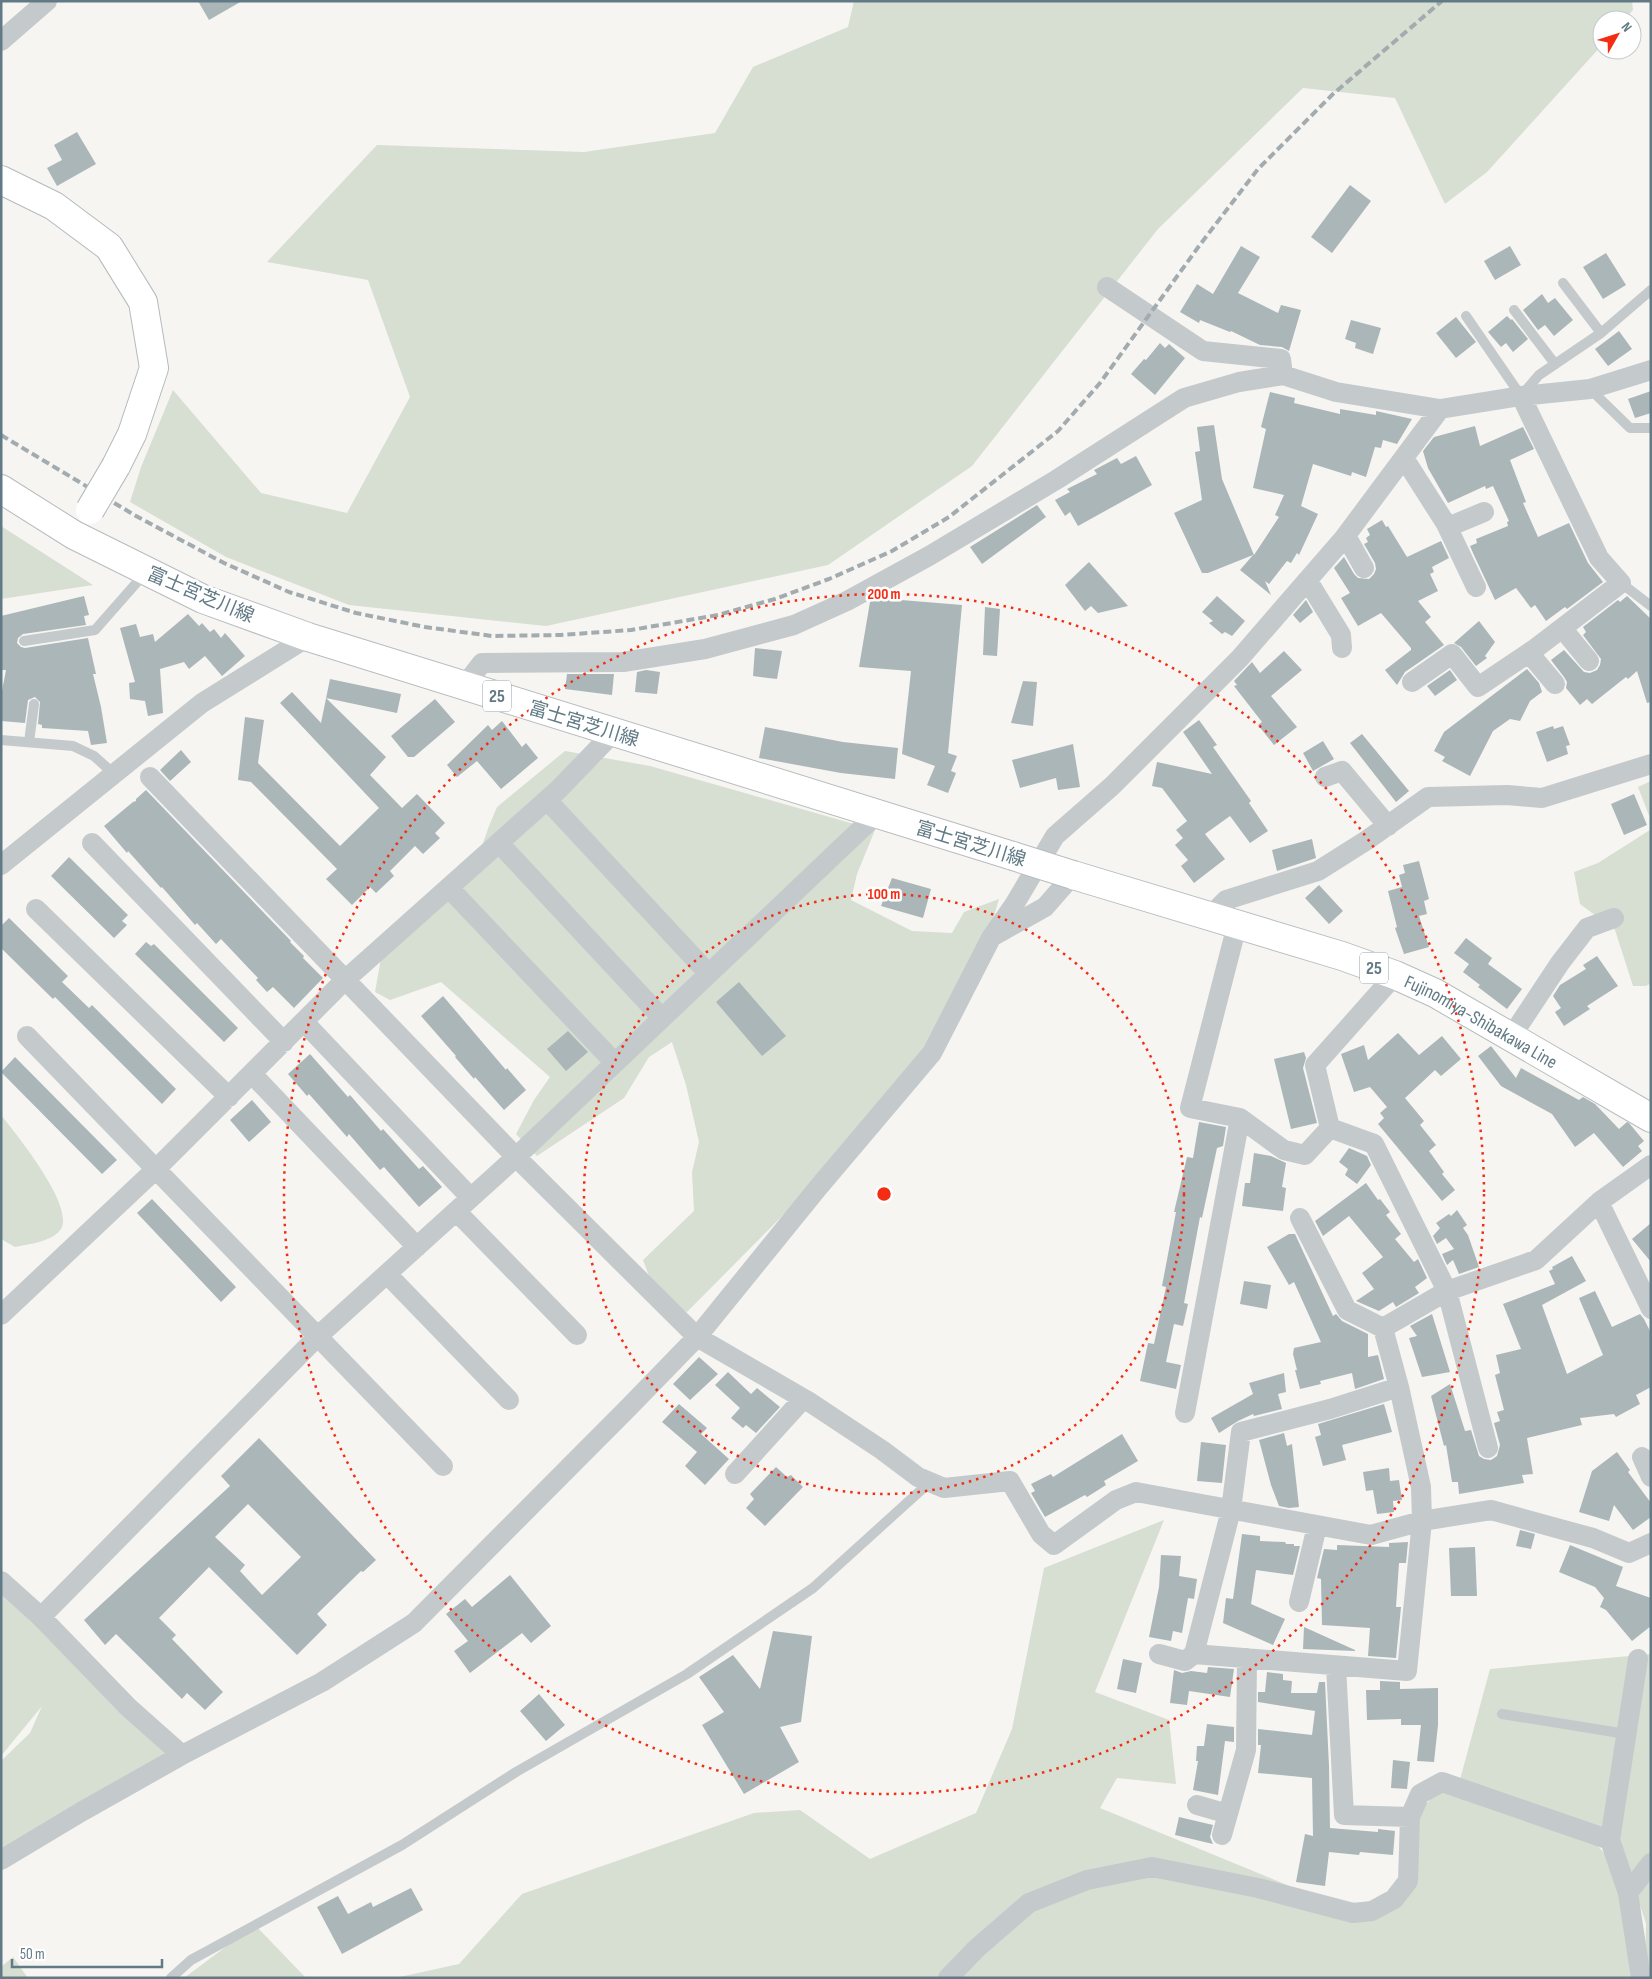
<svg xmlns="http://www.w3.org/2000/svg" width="1652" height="1979" font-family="'Sofia Sans Condensed','Noto Sans JP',sans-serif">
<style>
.green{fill:#d7ded2}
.building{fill:#abb6b9;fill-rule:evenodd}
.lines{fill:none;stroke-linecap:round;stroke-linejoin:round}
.secondary-casing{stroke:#b4bbbe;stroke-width:30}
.primary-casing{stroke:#b7bcbf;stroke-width:30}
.lane{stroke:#c4c9cb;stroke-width:10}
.street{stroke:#c4c9cb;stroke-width:20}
.secondary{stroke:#fff;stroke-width:28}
.primary{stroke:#fff;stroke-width:28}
.rail{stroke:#a2abaf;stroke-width:4;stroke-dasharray:8 4;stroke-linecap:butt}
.secondary-bridge-casing{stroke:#b4bbbe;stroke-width:30;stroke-linecap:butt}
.primary-bridge-casing{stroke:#b7bcbf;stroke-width:30;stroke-linecap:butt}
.secondary-bridge{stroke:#fff;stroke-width:28}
.primary-bridge{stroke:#fff;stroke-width:28}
.ring{fill:none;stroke:#f42c12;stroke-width:2.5;stroke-dasharray:2.5 5}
.labels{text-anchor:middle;stroke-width:5;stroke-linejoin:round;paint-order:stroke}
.shield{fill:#fff;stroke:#90a2aa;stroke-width:1}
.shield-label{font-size:18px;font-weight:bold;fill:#617a85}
.street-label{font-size:19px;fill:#617a85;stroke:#fff}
.centre{fill:#f42c12;stroke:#fff;stroke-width:2.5}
.ring-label{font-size:15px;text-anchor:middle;font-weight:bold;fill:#f42c12;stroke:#fff;stroke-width:5;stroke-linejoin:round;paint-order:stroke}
</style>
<rect width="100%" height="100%" fill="#f6f5f1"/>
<!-- green -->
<path class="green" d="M854 1H1632L1633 10 1624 20H1602V45L1487 172 1445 204 1395 98 1303 88 1158 229 972 466 828 565 546 626 349 605 226 557 130 502 141 467 173 390 261 493 347 513 410 397 368 280 267 262 377 145 584 152 715 133 753 67 848 27Z
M1 526 93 585 1 599Z
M565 751 650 766 875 830 857 874 851 900 912 931 952 933 964 912 999 899 973 986 913 1089 805 1193 687 1312 657 1297 643 1260 694 1211 692 1172 699 1142 686 1085 672 1042 649 1057 624 1098 537 1156 516 1134 534 1100 550 1077 441 982 390 1000 375 992 383 947 471 877 489 826 497 807Z
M1651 781V983L1646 986H1633L1615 930 1580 904 1574 872 1598 863 1650 830V818L1638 787Z
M1 1115C16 1134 75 1206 61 1229 52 1242 29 1244 15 1247L1 1239Z
M1164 1520 1095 1692 1169 1720 1176 1784 1117 1778 1100 1808 1367 1918 1400 1892 1415 1816 1441 1788 1589 1837 1620 1869 1633 1978H395L459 1964 522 1894 754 1813 800 1810 870 1859 976 1813 1012 1729 1044 1568Z
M1 1576 182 1755 1 1861V1761L30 1733 42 1706 1 1756Z
M1651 1654V1978H1645L1646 1923 1617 1839 1458 1787 1490 1669Z
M255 1925 306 1978H184Z
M13 1957 28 1978H1V1967Z"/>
<!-- building -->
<path class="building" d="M198 1H242L209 20Z
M77 132 96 164 57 186 47 168 62 160 54 145Z
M1350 185 1371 201 1332 253 1311 237Z
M1241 246 1260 257 1238 293 1278 313 1281 305 1301 310 1289 351 1282 347 1260 345 1231 331 1230 332 1200 320 1199 323 1180 312 1197 284 1213 294Z
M1510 246 1521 265 1495 280 1484 261Z
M1606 253 1626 285 1603 299 1583 267Z
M1542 294 1548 303 1555 298 1573 320 1554 336 1545 325 1538 330 1523 310Z
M1507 316 1511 320 1512 319 1528 339 1513 352 1506 343 1501 347 1488 332Z
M1456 317 1476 342 1456 358 1436 333Z
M1351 320 1381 328 1373 354 1355 348 1356 343 1345 339Z
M1619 331 1632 349 1608 366 1595 349Z
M1160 343 1165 348 1169 344 1185 358 1155 395 1131 374 1144 359 1146 360Z
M1651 391V413L1635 418 1628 399Z
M1270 392 1295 398 1294 403 1340 414V409L1376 415V411L1412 419 1397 444 1383 440 1381 448 1375 447 1366 477 1352 472 1351 476 1313 464 1301 506 1318 514 1299 555 1297 553 1291 563 1287 561 1269 584 1265 581 1271 595 1240 570 1253 555 1208 573H1202L1174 513 1202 500 1195 452 1200 451 1197 427 1214 425 1222 479 1254 555 1279 517 1275 515 1284 495 1253 488 1266 429 1261 427Z
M1475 426 1480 446 1523 427 1534 449 1510 460 1526 502 1523 503 1538 537 1569 523 1588 563 1603 582 1567 609 1565 607 1546 621 1535 605 1531 608 1516 588 1495 600 1473 553 1470 546 1477 543 1476 539 1508 526 1507 522 1509 521 1493 486 1486 489 1485 486 1448 503 1428 468 1423 451 1434 437Z
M1136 456 1152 485 1078 526 1070 512 1065 516 1055 500 1070 492 1067 489 1097 474 1094 470 1117 458 1121 464Z
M1037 505 1046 517 982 564 970 547Z
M1382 520 1386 527 1388 526 1407 557 1441 541 1449 558 1432 567 1434 572 1430 574 1438 591 1418 601 1431 617 1425 622 1444 645 1405 672 1397 685 1385 670 1411 650V648L1381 613 1358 626 1341 598 1350 593 1334 568 1344 557 1354 574 1358 578 1369 579 1374 574 1376 569 1375 563 1364 544 1368 542 1366 538 1370 535 1367 529Z
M1089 562 1128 606 1098 613 1091 606 1085 611 1065 585Z
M84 596 89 615 84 616 86 625 23 634 18 638 17 643 21 647 25 648 88 638 96 674H93L101 707 107 743 91 745 88 731 42 728V725L38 724 40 702 35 697 28 700 25 723 1 721V696L6 670H1V616Z
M1217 596 1245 621 1232 636 1225 632 1222 634 1209 623 1213 621 1202 612Z
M1627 596 1651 619V702L1647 703 1637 671 1628 679 1626 677 1592 704 1587 699 1580 705 1566 688 1567 682 1564 677 1551 660 1564 650 1584 672 1590 673 1597 670 1600 665 1601 659 1583 635 1586 632 1583 627 1618 600 1620 602Z
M877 598 962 605 948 753 957 756 951 771 956 773 948 793 927 785 935 766 902 754 911 671 859 667 870 602Z
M1306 600 1313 612 1300 623 1293 615Z
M985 607 1000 609 997 656 983 655Z
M188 614 199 626 202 623 210 632 214 629 221 638 225 633 245 656 222 676 205 656 189 669 184 662 160 669 163 713 148 716 145 701 130 699 129 683 135 682 120 628 136 624 140 637 153 634 155 642Z
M1479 621 1495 642 1485 656 1487 658 1476 666 1461 647 1454 643Z
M755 648 782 651 777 679 753 676Z
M1284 651 1302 670 1271 696 1297 727 1274 745 1258 725 1262 722 1234 686 1237 685 1234 681 1252 662 1260 673Z
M1527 669 1539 683 1542 692 1530 701 1520 721 1510 719 1493 731 1470 776 1442 761 1445 757 1434 751 1444 732Z
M646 670 660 672 657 694 635 692 637 672Z
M1450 670 1457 680 1435 696 1427 686Z
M567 674H614L612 695 565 689Z
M330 679 401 694 397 713 326 698 386 757 370 775 402 808 417 794 445 823 435 833 440 838 423 854 415 846 390 871 394 876 376 893 370 887 352 905 326 879 337 869 251 782 238 780 245 717 264 720 258 763 340 846 379 808 280 703 292 692 321 723Z
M1023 681 1037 682 1033 726 1011 723Z
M435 699 455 722 414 757H408L391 736Z
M1199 720 1217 745 1213 747 1251 801 1249 803 1268 831 1250 843 1230 816 1205 834 1225 859 1194 883 1181 866 1188 860 1175 845 1183 838 1176 830 1187 821 1162 788 1152 786 1157 762 1212 774 1183 732Z
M502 721 522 747 526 743 538 758 501 789 477 761 457 777 447 765 488 725 492 730Z
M1553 726 1554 729 1563 726 1570 745 1566 746 1568 754 1547 762 1536 732Z
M765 727 843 742 898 748 895 779 841 773 759 758Z
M1362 734 1409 791 1396 802 1350 743Z
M1323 741 1334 759 1313 771 1303 753Z
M1073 744 1080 787 1058 790 1056 778 1020 788 1012 760Z
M181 750 191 762 170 781 160 770Z
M146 790 291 941 290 942 304 956 303 958 323 978 294 1008 273 987 267 992 256 980 258 978 221 939 216 944 197 923 195 925 162 887 161 888 128 851 127 853 104 826 133 802 136 801V799Z
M1634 794 1647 825 1624 835 1611 804Z
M1312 839 1316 858 1277 871 1272 850Z
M69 857 128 915 122 921 127 925 114 938 51 876Z
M1419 861 1429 899 1424 901 1427 914 1419 916 1429 947 1404 954 1395 928 1397 927 1388 891 1402 887 1399 875 1405 873 1403 865Z
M892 878 931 889 923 918 881 906Z
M1319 885 1343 911 1329 924 1305 898Z
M9 918 68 976 62 982 89 1008 92 1005 176 1089 162 1104 55 997 53 999 1 948V926Z
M1466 938 1492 958 1488 964 1522 989 1507 1009 1478 987 1480 985 1463 972 1469 964 1454 953Z
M146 942 151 946 154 944 238 1028 224 1042 135 954Z
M1597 956 1618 986 1587 1006 1590 1009 1564 1026 1555 1012 1561 1008 1553 996 1560 985 1586 969 1583 965Z
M739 982 786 1036 762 1056 716 1002Z
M443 996 506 1070 507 1068 526 1090 504 1110 475 1077 474 1079 455 1057 456 1056 421 1016Z
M568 1031 588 1052 566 1071 547 1049Z
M1398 1033 1419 1055 1442 1036 1461 1059 1441 1076 1435 1070 1405 1098 1424 1121 1420 1125 1436 1145 1429 1151 1444 1172 1442 1174 1455 1190 1442 1201 1378 1124 1384 1118 1380 1113 1387 1107 1370 1087 1354 1092 1341 1054 1364 1045 1368 1060Z
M1491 1046 1516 1078 1521 1068 1579 1100 1583 1097 1595 1104 1619 1129 1627 1122 1629 1123 1644 1141 1638 1146 1642 1151 1623 1167 1594 1133 1575 1147 1552 1114 1501 1086 1478 1056Z
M1304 1052 1306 1058 1303 1068 1317 1123 1291 1129 1274 1059Z
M310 1054 348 1097 350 1095 381 1131 383 1129 419 1169 423 1166 442 1187 419 1207 384 1167 380 1170 349 1134 347 1137 309 1094 307 1096 288 1074Z
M15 1057 117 1160 102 1174 1 1072Z
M252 1100 271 1122 249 1142 230 1120Z
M1199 1122 1226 1127 1223 1146 1217 1148 1202 1218 1200 1217 1184 1303 1188 1304 1183 1326 1174 1324 1166 1362 1181 1365 1176 1389 1140 1381 1148 1343 1154 1344 1166 1287 1162 1286 1176 1212H1174L1187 1157 1193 1158Z
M1349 1148 1367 1156 1371 1165 1357 1184 1345 1175 1348 1169 1339 1162Z
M1254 1153 1271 1156 1286 1163 1282 1187 1286 1188 1283 1211 1242 1206 1245 1183H1250Z
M1366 1183 1378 1200 1380 1199 1390 1212 1386 1215 1401 1234 1395 1239 1414 1262 1418 1259 1427 1278 1415 1287 1419 1293 1396 1307 1393 1302 1379 1311 1356 1301 1374 1289 1362 1273 1383 1257 1349 1216 1323 1236 1315 1221Z
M152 1199 236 1287 221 1302 137 1213Z
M1457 1210 1467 1225 1463 1228 1468 1235 1479 1267 1459 1274 1453 1260 1447 1265 1442 1254 1454 1249 1446 1238 1437 1244 1433 1236 1440 1228 1436 1223 1449 1214 1451 1216Z
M1651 1223V1262L1632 1239Z
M1289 1234H1295L1333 1316 1336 1314 1342 1321 1368 1334V1357L1378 1355 1384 1379 1355 1389 1352 1373 1320 1381 1321 1384 1300 1389 1295 1370H1297L1293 1354 1294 1348 1321 1342 1294 1282 1289 1285 1267 1247Z
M1572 1256 1586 1281 1542 1305 1567 1374 1603 1355 1579 1298 1595 1291 1612 1327 1640 1314 1644 1319 1651 1333V1387L1636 1395 1640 1404 1616 1417 1614 1414 1580 1418 1582 1425 1527 1438 1533 1474 1522 1475 1524 1483 1459 1494 1458 1482H1452L1446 1445 1444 1446 1431 1396 1450 1384 1465 1431 1471 1430 1479 1456 1484 1459 1491 1460 1497 1456 1500 1445 1494 1423 1500 1421 1497 1412 1504 1410 1495 1375 1500 1373 1496 1355 1521 1349 1503 1304 1555 1284 1549 1271 1553 1269 1552 1267Z
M1244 1281 1271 1285 1267 1309 1240 1304Z
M1432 1314 1450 1372 1422 1377 1409 1338 1417 1336 1410 1326Z
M699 1357 718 1374 690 1400 673 1384Z
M728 1372 751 1394 757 1388 780 1407 756 1433 746 1425 743 1428 731 1418 740 1408 715 1385Z
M1284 1373 1286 1392 1278 1394 1282 1409 1254 1416 1253 1414 1238 1421 1219 1433 1211 1418 1253 1394 1249 1383Z
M679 1404 707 1428 701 1434 729 1459 705 1485 685 1466 697 1452 662 1422Z
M1384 1404 1392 1432 1342 1445 1346 1460 1323 1466 1315 1437 1321 1435 1318 1424Z
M1284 1433 1287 1446 1292 1444 1299 1507 1289 1508 1279 1506 1271 1485 1259 1440Z
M1122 1434 1138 1461 1104 1481 1106 1485 1087 1497 1085 1495 1045 1517 1031 1493 1035 1491 1031 1484 1051 1474 1053 1477Z
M259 1438 376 1560 363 1572 361 1571 317 1614 327 1625 297 1655 209 1567 159 1618 176 1635 172 1639 223 1692 205 1710 187 1693 182 1699 116 1634 105 1645 84 1620 230 1486 221 1476ZM248 1504 301 1557 262 1595 240 1571 245 1565 215 1537Z
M1201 1442 1226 1445 1222 1483 1197 1481Z
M1617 1452 1630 1470 1628 1472 1651 1503V1517L1633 1530 1614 1505 1609 1521 1579 1512 1592 1471Z
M776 1467 787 1477 791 1475 803 1487 765 1526 746 1508 754 1499 750 1494Z
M1389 1468 1390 1481 1399 1480 1402 1500 1393 1501 1394 1512 1377 1514 1373 1490 1366 1491 1363 1472Z
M1520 1530 1535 1534 1531 1549 1516 1546Z
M1242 1534 1260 1536V1541L1285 1542 1286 1544H1294V1546H1300L1293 1575 1256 1570 1251 1604 1285 1619 1273 1645 1223 1623 1226 1598 1233 1599Z
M1408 1542 1406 1563H1399L1396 1607H1401L1396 1658 1368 1656 1370 1628 1322 1625 1321 1579 1317 1578 1324 1549 1337 1550V1545L1389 1547V1543Z
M1570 1545 1623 1567 1616 1586 1651 1598V1626L1632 1641 1606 1610 1600 1607 1604 1598 1595 1587 1559 1572Z
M1475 1547 1477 1596H1451L1449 1548Z
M1161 1555 1181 1556 1179 1576 1197 1579 1194 1599 1188 1598 1182 1633 1173 1631 1171 1641 1149 1637 1159 1587Z
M510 1575 551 1626 531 1643 522 1633 470 1673 454 1651 468 1641 446 1614 465 1599 472 1607Z
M1304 1627 1355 1650V1651L1303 1649Z
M773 1631 812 1636 801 1722 780 1727 799 1762 744 1794 702 1725 724 1712 699 1677 733 1655 760 1689Z
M1123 1659 1142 1663 1136 1693 1117 1689Z
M1208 1667 1234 1669 1230 1697 1189 1691 1187 1705 1170 1703 1174 1670 1182 1673 1191 1671 1207 1673Z
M1267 1672 1283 1674V1680L1292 1681 1291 1693H1317L1319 1682H1325L1329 1766 1330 1828 1378 1832V1829L1395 1831 1393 1855 1360 1852 1359 1855 1329 1852 1325 1886 1296 1882 1305 1834 1313 1836 1312 1778 1258 1773 1261 1745H1258V1729L1312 1735 1315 1711 1258 1702V1692H1265Z
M1380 1681 1400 1682V1689L1438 1688V1725L1434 1762 1417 1761 1421 1725H1401V1719L1367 1720 1366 1690H1380Z
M539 1694 565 1725 546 1741 520 1711Z
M1207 1724 1234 1727V1742L1225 1741 1218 1795 1193 1790 1198 1761H1196L1197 1746H1204Z
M1393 1760 1410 1762 1407 1789 1391 1788Z
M1179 1817 1213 1825 1210 1837 1213 1844 1175 1835Z
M411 1888 423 1910 342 1954 317 1907 338 1896 348 1914 371 1902 373 1907Z"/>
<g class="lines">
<!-- secondary casing -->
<g class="secondary-casing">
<path id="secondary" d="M1 180 54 206 109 247 143 302 154 368 132 434 116 466"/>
</g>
<!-- primary casing -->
<g class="primary-casing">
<g id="primary">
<path d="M1 489 74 535 203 599 308 637 1013 856"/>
<path id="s1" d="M1073 875 1342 956 1395 975 1435 993 1651 1118"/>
</g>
</g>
<!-- lane -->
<path class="lane" d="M1563 283 1601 333
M1514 310 1555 364
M1466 316 1521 396 1539 375 1601 333 1651 290
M1590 389 1630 428H1651
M1621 583 1651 606
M24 641 95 630 146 572
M1 740 73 746 94 756 114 774
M29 742 34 704
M1502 1714 1626 1734
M171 1978 191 1960 402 1845 516 1772 687 1674 813 1588 930 1482"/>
<!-- street -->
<path class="street" d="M1 41 47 1
M1107 287 1203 351 1281 359 1283 375
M1404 458 1446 524 1476 587
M1448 527 1484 512
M1346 536 1364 568
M1308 581 1341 635 1342 648
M1562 628 1589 661
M1529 653 1555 684
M1412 682 1452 654 1478 687 1536 648 1621 583 1599 558 1521 396
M464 686 482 663 623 662 705 649 794 625 847 601 929 556 1056 480 1184 398 1239 382 1283 375 1336 392 1440 409 1521 396 1590 389 1651 370
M150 777 516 1157 697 1337 811 1403 882 1450 918 1477 944 1488 1010 1481 1041 1534 1054 1545 1116 1500 1136 1492 1371 1535 1422 1521 1491 1510 1593 1538 1629 1553 1651 1543
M1325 777 1342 771 1388 826
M547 800 709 974
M92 843 284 1042
M499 843 662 1018
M1 865 202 703 308 637
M449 888 615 1063
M36 909 229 1097
M1209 917 1226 900 1318 871 1367 840 1428 797 1507 795 1542 798 1651 764
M995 935 1045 907 1073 875
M1395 975 1315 1065 1330 1128 1374 1144 1447 1291 1488 1448
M304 1022 471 1198
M27 1036 443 1466
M1511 1037 1560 963 1587 928 1614 918
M252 1074 417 1247
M1240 1118 1284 1150 1305 1155 1330 1128
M1599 1202 1651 1309
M456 1211 577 1335
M1300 1218 1347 1310 1383 1328
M387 1274 509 1400
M1 1315 157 1168 345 980 559 789 614 732
M1399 1387 1330 1409 1241 1432 1231 1510 1194 1654 1407 1671 1422 1521 1421 1487 1399 1387 1383 1328 1447 1291 1536 1260 1599 1202 1651 1165
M1185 1413 1240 1118 1190 1108 1237 925
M1642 1457 1651 1477
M735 1474 803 1399
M1 1581 41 1617 128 1707 182 1755
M1299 1602 1317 1526
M41 1617 317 1337 516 1157 878 813
M1159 1654 1185 1661 1194 1654
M1638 1659 1610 1840 1628 1893 1641 1978
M1336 1666 1344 1815 1410 1817
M1197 1805 1228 1814
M1222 1835 1246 1750 1247 1658
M1 1860 81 1812 182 1755 322 1682 414 1623 631 1405 697 1337 817 1189 932 1053 991 938 1014 905 1055 836 1112 786 1240 658 1344 538 1440 409
M1628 1893 1651 1863
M948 1978 976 1949 1029 1903 1087 1880 1152 1867 1258 1888 1353 1913 1372 1911 1394 1899 1408 1881 1410 1817 1420 1794 1442 1782 1610 1840"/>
<!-- secondary -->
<use href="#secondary" class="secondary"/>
<!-- primary -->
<use href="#primary" class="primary"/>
<!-- rail -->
<path class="rail" d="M1 435 136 516 224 563 289 592 356 613 425 627 492 636 561 635 631 630 718 615 775 599 829 579 892 551 949 517 1058 431 1100 383 1199 246 1258 169 1333 94 1442 1"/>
<!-- secondary-bridge casing -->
<g class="secondary-bridge-casing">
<path id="secondary-bridge" d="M90 510 116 466"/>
</g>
<!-- primary-bridge casing -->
<g class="primary-bridge-casing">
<path id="primary-bridge" d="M1013 856 1073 875"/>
</g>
<!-- secondary-bridge -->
<use href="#secondary-bridge" class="secondary-bridge"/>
<!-- primary-bridge -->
<use href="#primary-bridge" class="primary-bridge"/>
</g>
<!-- distance rings -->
<g class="ring">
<circle cx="884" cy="1194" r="300"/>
<circle cx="884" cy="1194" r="600"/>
</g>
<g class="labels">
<!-- shield labels -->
<g class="shield">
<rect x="483" y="680.5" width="28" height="31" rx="4"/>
<rect x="1360" y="952.5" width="28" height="31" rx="4"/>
</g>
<g class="shield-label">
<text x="497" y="702">25</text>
<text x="1374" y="974">25</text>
</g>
<!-- street labels -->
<g class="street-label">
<text transform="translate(201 594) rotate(23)" y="7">富士宮芝川線</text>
<text transform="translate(584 723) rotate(17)" y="7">富士宮芝川線</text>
<text transform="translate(971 843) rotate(17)" y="7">富士宮芝川線</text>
<text dy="7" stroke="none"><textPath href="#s1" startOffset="435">Fujinomiya-Shibakawa Line</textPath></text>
</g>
</g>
<circle cx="884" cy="1194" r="8" class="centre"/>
<g class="ring-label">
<text x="884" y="599">200 m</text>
<text x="884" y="899">100 m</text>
</g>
<!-- border -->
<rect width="1652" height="1979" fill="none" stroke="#617a85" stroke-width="5"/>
<!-- north arrow -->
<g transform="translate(1617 35) rotate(51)"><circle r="24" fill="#ffffff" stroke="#c0cace"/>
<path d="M0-4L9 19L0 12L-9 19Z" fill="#f42c12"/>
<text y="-8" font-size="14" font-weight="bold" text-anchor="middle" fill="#617a85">N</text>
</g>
<!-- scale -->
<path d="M12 1959v8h150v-8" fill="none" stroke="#617a85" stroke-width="2.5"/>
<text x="20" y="1959" font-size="15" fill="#617a85" stroke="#ffffff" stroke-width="4" paint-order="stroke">50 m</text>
</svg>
